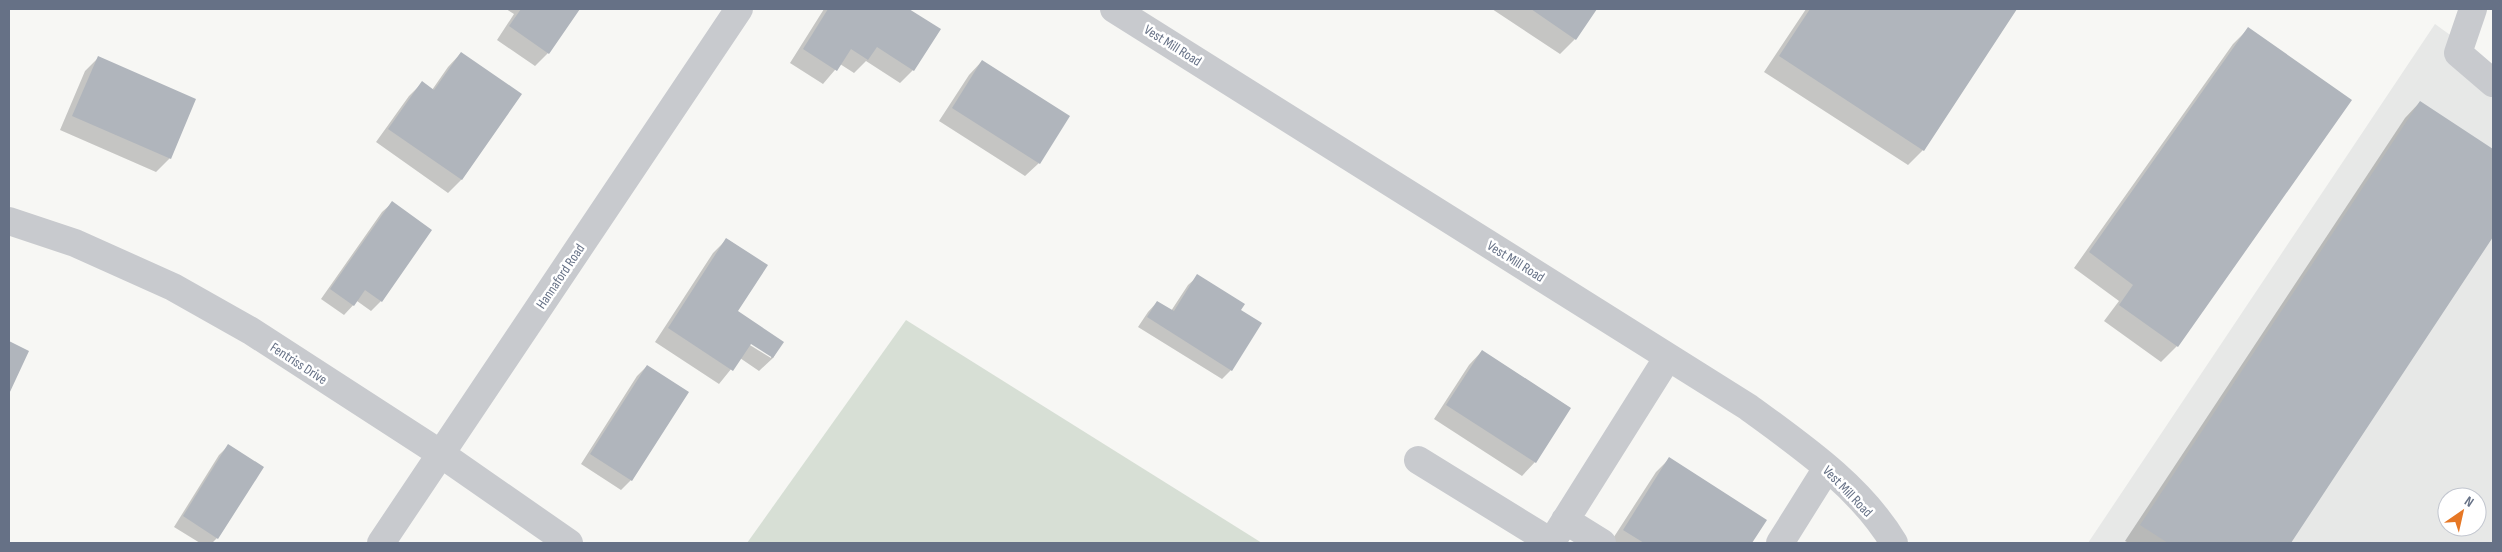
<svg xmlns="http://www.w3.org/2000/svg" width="2502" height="552" font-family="'Sofia Sans Condensed',sans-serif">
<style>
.built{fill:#e7e8e7;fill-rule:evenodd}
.green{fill:#d7dfd5}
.shadow{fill:#0003;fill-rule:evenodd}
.building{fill:#b0b5bc}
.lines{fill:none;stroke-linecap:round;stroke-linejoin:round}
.minor{stroke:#c8cace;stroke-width:28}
.labels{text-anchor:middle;stroke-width:5;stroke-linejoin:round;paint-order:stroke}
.street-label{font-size:14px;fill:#667186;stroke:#fff}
</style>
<rect width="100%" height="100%" fill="#f7f7f4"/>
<!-- built -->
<path class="built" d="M2435 24 2493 66V543H2088ZM2447 497H2477V527H2447Z"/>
<!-- green -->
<path class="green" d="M906 320 1262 543H747Z"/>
<!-- shadow -->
<path class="shadow" d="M506 9H578L548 53 535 66 497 40 514 14Z
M824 9H906L939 29 913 70 900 83 866 61 854 73 840 64 823 84 790 63Z
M1492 9H1595L1575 39 1560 54Z
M1806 9H2015L1923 150 1908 165 1764 72Z
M2248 29 2177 346 2161 362 2104 321 2119 301 2074 268 2233 44Z
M461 53 520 95 461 180 448 193 376 142 409 96 422 83 432 90 448 67Z
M98 58 170 158 156 172 60 130 85 71Z
M982 61 1039 163 1025 176 939 121 969 75Z
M2420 102 2493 151V235L2290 543H2129L2125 541 2405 118Z
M392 203 431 230 381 301 371 311 357 301 344 315 321 299 382 212Z
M727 239 766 266 736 312 782 342 773 358 759 371 740 358 719 384 655 342 713 253ZM746 339 771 355V358L745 342Z
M1198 276 1240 310 1231 370 1222 379 1138 327 1148 312 1157 302 1171 311 1188 285Z
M1482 351 1570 408 1535 462 1522 476 1434 419 1469 365Z
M647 366 631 480 621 490 581 464 637 376Z
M228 446 217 538 212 543H200L174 527 219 455Z
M1669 459 1765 520 1751 543H1610L1656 472Z"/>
<!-- building -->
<path class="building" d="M521 9H580L549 54 509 26Z
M828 9H909L941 29 914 71 877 47 868 60 851 49 837 71 803 49Z
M1531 9H1597L1576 40Z
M1810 9H2017L1924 151 1779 56Z
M2248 27 2352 100 2178 347 2119 305 2133 285 2089 252Z
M461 52 522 94 462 180 388 129 422 81 434 90Z
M98 56 196 99 171 159 72 116Z
M982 60 1070 116 1040 164 952 108Z
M2420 101 2493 149V237L2291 543H2168L2140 525Z
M392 201 432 230 382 302 365 290 354 306 330 289Z
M726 238 768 265 738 311 784 342 773 358 751 344 733 371 668 328Z
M1197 274 1245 304 1241 310 1262 323 1232 371 1147 317 1157 301 1174 311Z
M9 341 29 351 9 394Z
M1482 350 1571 408 1536 463 1446 405Z
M647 365 689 392 632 481 590 454Z
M228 444 264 467 218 539 183 516Z
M1669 457 1767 520 1752 543H1644L1623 530Z"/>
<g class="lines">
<!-- minor -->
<path class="minor" d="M1114 9 1748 407C1801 446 1860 486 1894 543
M2473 9 2458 53 2493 83
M9 221 75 243 173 287 251 331 441 454 569 543
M1418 460 1551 542
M1565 520 1602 543
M381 543 739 9
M1551 543 1668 357
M1780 543 1827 468"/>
</g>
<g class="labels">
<!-- street labels -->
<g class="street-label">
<text transform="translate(1173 45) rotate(32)" y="5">Vest Mill Road</text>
<text transform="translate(1516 261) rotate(32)" y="5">Vest Mill Road</text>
<text transform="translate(560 276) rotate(-56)" y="5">Hannaford Road</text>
<text transform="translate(299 363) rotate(33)" y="5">Fentriss Drive</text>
<text transform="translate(1848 491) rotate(46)" y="5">Vest Mill Road</text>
</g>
</g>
<!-- border -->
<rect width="2502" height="552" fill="none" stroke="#667186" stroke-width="20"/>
<!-- north arrow -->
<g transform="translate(2462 512) rotate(34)"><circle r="24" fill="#ffffff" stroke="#c2c6cf"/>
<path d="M0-4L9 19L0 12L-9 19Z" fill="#e67725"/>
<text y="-8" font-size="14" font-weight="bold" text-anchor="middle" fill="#667186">N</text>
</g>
</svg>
